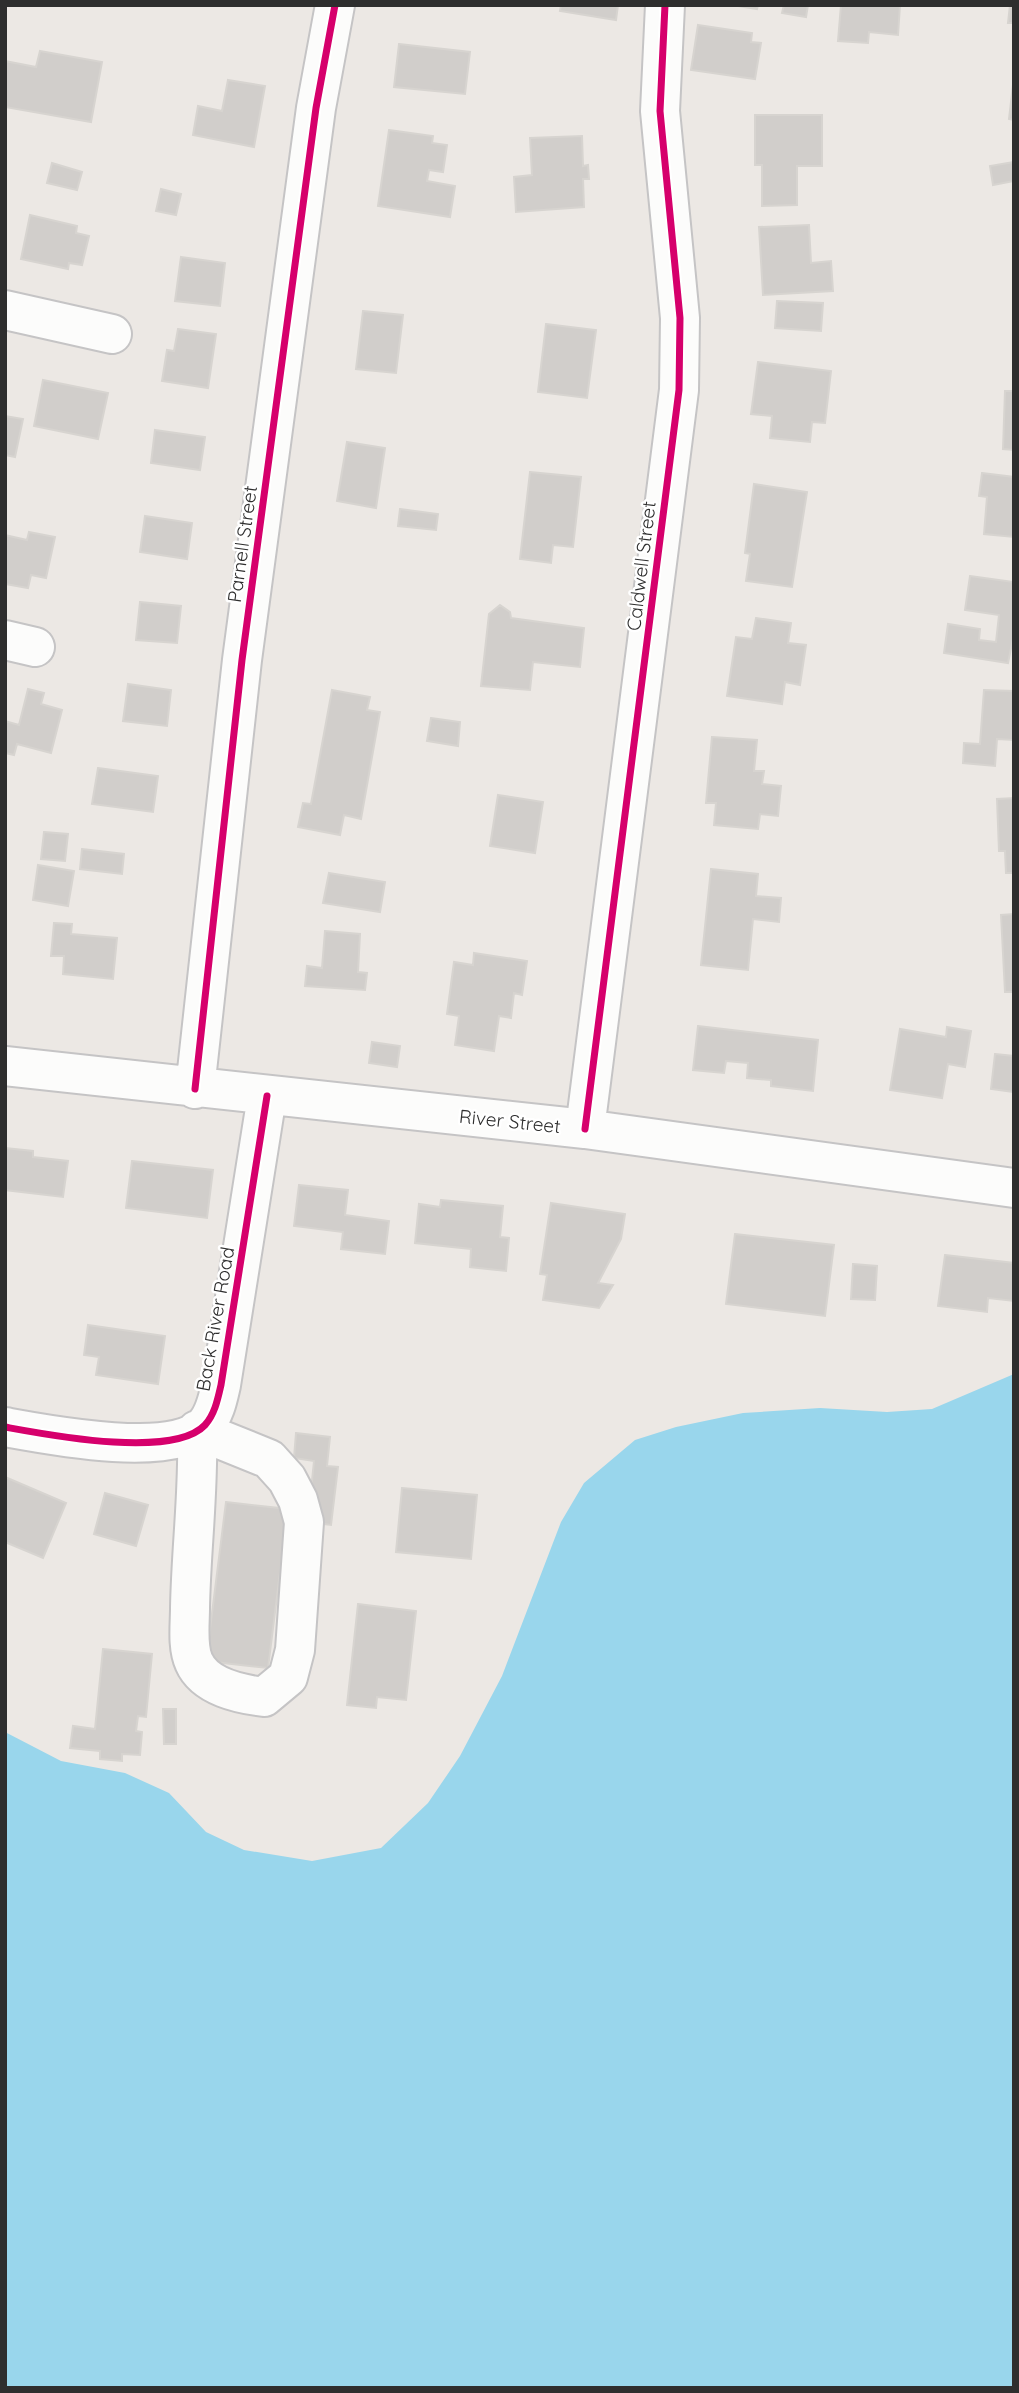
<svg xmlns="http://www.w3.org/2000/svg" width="1019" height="2393" font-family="Quicksand,sans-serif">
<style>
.water{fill:#99d6ec}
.building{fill:#d1cecb;stroke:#d7d4d0;stroke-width:2}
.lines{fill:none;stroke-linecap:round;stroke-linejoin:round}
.minor-casing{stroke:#c5c4c5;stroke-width:42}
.minor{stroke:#fcfcfb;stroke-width:38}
.cycleway-casing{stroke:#fff;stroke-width:11}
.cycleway{stroke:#d6006c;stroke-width:7}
.labels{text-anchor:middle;stroke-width:5;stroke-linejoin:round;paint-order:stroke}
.street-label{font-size:19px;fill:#2e2e2e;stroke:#fff}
</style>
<rect width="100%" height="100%" fill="#ece8e4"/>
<!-- water -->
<path class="water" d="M1014 1374V2388H5V1732L61 1761 125 1773 169 1793 206 1832 244 1850 312 1861 381 1848 428 1803 460 1756 502 1676 561 1522 584 1483 635 1440 676 1427 743 1413 820 1408 887 1412 932 1409Z"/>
<!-- building -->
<path class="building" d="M561 5H618L616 20 560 11Z
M732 5H758L757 9Z
M784 5H808L806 17 782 13Z
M841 5H900L898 35 869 32 868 43 838 41Z
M1010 5H1014V23H1008Z
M698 25 752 33 751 42 761 43 755 79 691 70Z
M399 44 470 52 465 94 394 87Z
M40 51 102 62 91 122 5 107V61L36 67Z
M1014 76V120L1009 119Z
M228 80 265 86 254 147 193 135 198 106 222 111Z
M755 115H822V166H797V205L762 206V165H755Z
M389 130 433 136 432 143 447 145 443 172 429 170 427 181 455 186 450 217 378 206Z
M582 136 583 166 588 165 589 179H583L584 207 516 212 514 177 532 175 530 138Z
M1014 162V181L993 185 990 166Z
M52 163 82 172 77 190 47 183Z
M161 189 181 194 176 215 156 211Z
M30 215 77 226 76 233 89 236 82 265 69 263 68 269 21 259Z
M809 225 811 263 831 261 833 291 763 295 759 227Z
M181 257 225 263 220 306 175 301Z
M777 301 823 303 821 331 775 328Z
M363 311 403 315 396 373 356 369Z
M546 324 596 330 587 398 538 392Z
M178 329 216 334 208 388 162 381 167 350 174 351Z
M758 362 831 371 825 423 812 422 810 442 770 438 772 416 751 414Z
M43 380 108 393 98 439 34 426Z
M1005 391H1014V450L1003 449Z
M5 416 23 419 15 457 5 455Z
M155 430 205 437 200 470 151 463Z
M347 442 385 448 376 508 337 501Z
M530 472 581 477 573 547 553 545 551 563 520 559Z
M982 473 1014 477V537L984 534 987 497 979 496Z
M754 484 807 492 792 587 746 581 750 554 745 553Z
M400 509 438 514 436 530 398 526Z
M145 516 192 523 187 559 140 552Z
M29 532 55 537 46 578 31 575 28 588 5 584V535L27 540Z
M970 576 1014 582V634L1008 663 944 653 948 624 980 629 979 640 996 642 999 615 965 610Z
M140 602 181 606 177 643 136 640Z
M500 605 510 612 511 618 584 628 580 667 533 662 530 690 481 686 489 614Z
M756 618 791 623 788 643 806 645 800 685 785 682 782 704 727 696 736 637 752 639Z
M128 684 171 690 167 726 123 721Z
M28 689 44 693 41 704 62 710 51 753 17 744 14 755 5 753V721L19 725Z
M332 690 370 697 367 710 380 712 361 819 344 815 340 835 298 827 303 803 311 804Z
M984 690 1014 691V740L997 739 995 766 963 763 964 743 980 744Z
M431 718 460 722 458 746 427 741Z
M712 737 757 740 754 771H764L762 784 781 786 778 816 760 814 758 829 714 825 716 803H706Z
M98 768 158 776 153 812 92 804Z
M498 795 543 802 535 853 490 846Z
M1014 798V873H1006L1005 851H999L997 799Z
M44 832 68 834 65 861 41 859Z
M82 849 124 854 122 874 80 869Z
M38 865 74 871 68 906 33 900Z
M711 869 758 874 756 896 781 898 779 922 753 919 748 970 701 965Z
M329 873 385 882 380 912 323 903Z
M1014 914V992H1005L1001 915Z
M54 923 72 924 71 934 117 938 113 979 63 974 64 956H51Z
M325 931 360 934 358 972 367 973 365 990 305 986 307 966 322 968Z
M474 953 527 961 522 995 514 993 511 1018 499 1016 494 1051 455 1045 459 1016 447 1014 454 962 473 965Z
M698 1026 818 1040 813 1091 771 1086V1080L747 1078 748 1063 726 1061 724 1073 693 1070Z
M947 1027 971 1031 965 1067 948 1064 942 1098 890 1090 900 1029 946 1037Z
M372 1042 400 1046 397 1067 369 1063Z
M995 1054 1014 1056V1092L991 1089Z
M5 1148 33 1151V1157L68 1161 63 1197 5 1190Z
M132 1161 213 1170 207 1218 126 1208Z
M299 1185 348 1190 345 1215 389 1221 385 1254 341 1249 343 1232 294 1226Z
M441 1200 503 1206 500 1237 509 1238 506 1271 470 1267 471 1249 415 1243 419 1204 440 1207Z
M551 1203 625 1214 621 1239 598 1283 613 1285 599 1308 543 1300 547 1275 540 1274Z
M735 1234 834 1245 825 1316 726 1304Z
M945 1255 1014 1263V1301L988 1298 987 1312 938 1306Z
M853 1264 877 1266 875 1300 851 1299Z
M88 1325 165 1336 158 1384 96 1375 99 1357 84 1355Z
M296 1433 330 1437 327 1466 338 1467 331 1525 315 1523 309 1510 314 1461 294 1458Z
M5 1477 66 1503 43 1558 5 1542Z
M402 1488 477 1495 471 1559 396 1552Z
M105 1493 148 1505 136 1546 94 1534Z
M226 1502 288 1509 268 1668 206 1661Z
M358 1604 416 1611 406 1700 377 1697 376 1708 347 1705Z
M103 1649 152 1654 146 1717 138 1716 136 1731 142 1732 140 1755 122 1754V1761L100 1759V1751L70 1748 73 1726 95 1729Z
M163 1709H176V1744H164Z"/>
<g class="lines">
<!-- minor casing -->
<g class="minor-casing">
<path id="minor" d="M5 310 112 334
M5 640 35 647
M5 1066 585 1129 1014 1188
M195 1089 242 660 316 108 335 5
M585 1129 679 390 680 318 660 111 665 5
M5 1427C49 1435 173 1459 205 1425 215 1414 218 1398 221 1385L267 1096
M197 1430 269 1459 287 1479 298 1500 304 1522 295 1650 288 1677 264 1697C240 1694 205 1687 194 1662 187 1647 190 1624 190 1608 191 1549 199 1490 197 1430Z"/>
</g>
<!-- minor -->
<use href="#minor" class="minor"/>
<!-- cycleway casing -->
<g class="cycleway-casing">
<path id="cycleway" d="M195 1089 242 660 316 108 335 5
M585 1129 679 390 680 318 660 111 665 5
M5 1427C49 1435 173 1459 205 1425 215 1414 218 1398 221 1385L267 1096"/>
</g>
<!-- cycleway -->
<use href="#cycleway" class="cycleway"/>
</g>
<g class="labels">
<!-- street labels -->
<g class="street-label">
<text transform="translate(242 544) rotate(-82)" y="7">Parnell Street</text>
<text transform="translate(641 566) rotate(-83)" y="7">Caldwell Street</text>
<text transform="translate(510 1121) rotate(6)" y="7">River Street</text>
<text transform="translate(215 1319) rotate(-80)" y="7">Back River Road</text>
</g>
</g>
<!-- border -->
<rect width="1019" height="2393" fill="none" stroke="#2e2e2e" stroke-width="14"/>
</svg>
